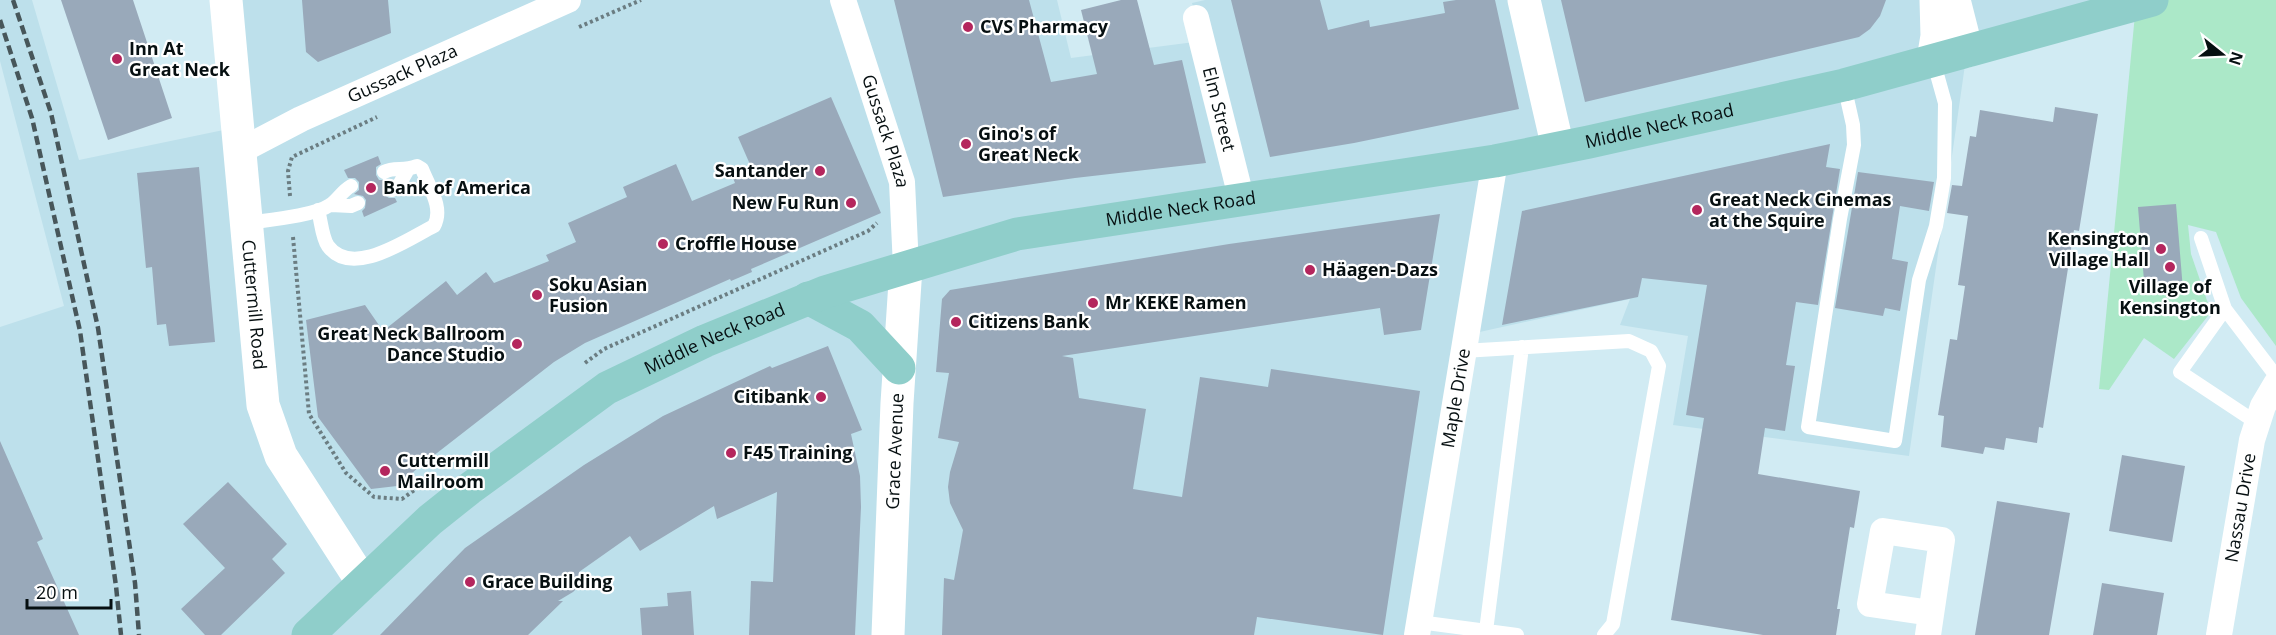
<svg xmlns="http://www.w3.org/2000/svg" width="2276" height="635" font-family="'Open Sans',sans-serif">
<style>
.built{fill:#bde0eb}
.green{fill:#abe8c8}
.building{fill:#99a9ba}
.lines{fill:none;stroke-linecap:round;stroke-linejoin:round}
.path{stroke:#6b7d82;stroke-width:4;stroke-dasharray:3 3;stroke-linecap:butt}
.service{stroke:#fff;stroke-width:14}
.minor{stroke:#fff;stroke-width:26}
.tertiary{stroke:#fff;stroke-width:33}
.secondary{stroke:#fff;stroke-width:33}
.primary{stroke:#8fceca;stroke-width:33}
.rail{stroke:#47565a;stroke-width:4.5;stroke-dasharray:9 4.5;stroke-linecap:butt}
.poi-dot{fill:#b4265d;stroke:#fff;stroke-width:2}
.labels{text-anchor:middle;stroke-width:4.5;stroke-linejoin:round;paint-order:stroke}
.poi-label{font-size:18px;font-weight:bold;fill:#060f11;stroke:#fff;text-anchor:start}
.street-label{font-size:18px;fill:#060f11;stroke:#fff}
</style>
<rect width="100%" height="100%" fill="#d1ebf3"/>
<!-- built -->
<path class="built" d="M0 0H32L79 160 238 127 227 0H1057L1071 58 1202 41 1192 3 1205 0H2149L1967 51 1909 456 1673 425 1688 336 1620 325 1630 299 1466 335 1418 635H0V327L64 306 0 61Z"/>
<!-- green -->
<path class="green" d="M2149 0H2276V346L2241 298 2216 232 2188 225 2191 254 2211 312 2174 359 2144 338 2109 390 2099 389 2136 4Z"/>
<!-- building -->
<path class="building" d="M61 0H133L172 118 108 140Z
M302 0H388L391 33 318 62 306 52Z
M894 0H1029L1051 82 1097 74 1081 10 1121 0H1137L1154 65 1182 60 1206 163 1075 178 943 197Z
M1231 0H1320L1328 30 1369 20 1370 27 1445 13 1443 2 1456 0H1495L1519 109 1354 143 1270 157Z
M1561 0H1886L1880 16 1870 29 1859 37 1585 102Z
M831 97 881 213 751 269 752 272 731 281 730 279 585 343 554 362 419 467 397 486 371 489 318 417 306 320 365 305 383 331 446 281 457 295 486 272 494 283 549 261 546 255 576 242 568 223 627 197 623 187 676 164 692 201 735 183 733 178 752 169 738 137Z
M2055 107 2098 114 2079 231 2074 230 2043 428 2039 427 2037 443 2006 438 2004 450 1985 447 1983 454 1941 447 1944 416 1938 415 1950 339 1957 340 1965 286 1958 285 1968 216 1947 213 1952 185 1962 186 1970 136 1976 137 1980 110 2053 122Z
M1830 144 1826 167 1840 169 1818 305 1796 302 1786 365 1795 366 1785 431 1765 428 1758 474 1860 491 1854 528 1850 527 1837 609H1840L1836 635H1763L1671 620 1704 418 1686 415 1707 285 1642 278 1638 297 1502 325 1522 211Z
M378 156 381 164 376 167V175L379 180H388L384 187V195L389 198H395L397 202 364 217 362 211 365 208 366 200 363 196 354 194 359 190V182L355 178H348L344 170Z
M199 167 215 342 169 346 166 324 157 325 152 267 146 268 137 173Z
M1858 172 1934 182 1929 211 1900 206 1892 259 1908 262 1900 311 1885 308 1883 316 1835 308Z
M2176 204 2183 290 2145 293 2138 207Z
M1440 214 1421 330 1384 335 1380 308 1062 356 1073 358 1079 398 1146 409 1133 489 1182 497 1200 377 1268 387 1271 369 1420 391 1383 635 1257 617 1254 635H942L944 578 954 580 963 530 950 503 948 487 950 472 959 442 938 438 949 373 936 372 942 299 950 290 1229 244Z
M828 346 862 430 851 434 860 476 861 507 855 635H749L751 581 773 582 777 492 717 519 714 506 640 551 630 536 579 572 586 579 573 592 558 601H563L528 635H380L465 548 584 465 663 416 770 366 772 368Z
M0 441 43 539 37 542 79 635H0Z
M2122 455 2185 466 2172 542 2109 531Z
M228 482 287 544 272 559 285 573 221 635H205L181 609 225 568 183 524Z
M1997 501 2070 513 2049 635H1975Z
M2102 583 2164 593 2157 635H2093Z
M691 591 694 635H642L640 608 668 606 667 593Z"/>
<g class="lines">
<!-- path -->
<path class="path" d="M579 27 641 0
M290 196 288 171 292 157 377 117
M293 237 309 414 346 473 374 497 402 499 420 486
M585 363 604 349 868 231 877 223"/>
<!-- service -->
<path class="service" d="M1844 85 1853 125 1854 145 1840 219 1808 427 1895 441 1919 280 1936 226 1944 178 1945 103 1933 60
M392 190 399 185 407 171
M331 205 351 206 358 203
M318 210C321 220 322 238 328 246 352 279 408 239 434 226 444 208 429 187 422 169L417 166C403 172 395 166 384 172
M247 223C267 220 314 216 330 205 338 200 342 191 351 186
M2201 238 2225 309 2276 376
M2225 309 2180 372 2257 423
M1463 351 1629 341 1651 351 1659 366 1613 624 1604 635
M1419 622 1517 635
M1486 631 1522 347"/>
<!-- minor -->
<g class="minor">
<path id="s1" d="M843 0 902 182 906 267"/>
<path id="s2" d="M1196 18 1242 201"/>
<path id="s3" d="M240 151 301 119 568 0"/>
<path id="s4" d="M1417 635 1495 161"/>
<path d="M1928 635 1942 540 1883 531 1870 604 1931 613"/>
<path id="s5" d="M2219 635 2252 440 2263 406 2276 384"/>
</g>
<!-- tertiary -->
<g class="tertiary">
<path d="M1524 0 1558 148"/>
<path d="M1954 0 1967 51"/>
<path d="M1933 60 1937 36 1936 0"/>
<path id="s6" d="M888 635 897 403 906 267"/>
</g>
<!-- secondary -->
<path class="secondary" id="s7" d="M226 0 263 405 281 456 363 583"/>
<!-- primary -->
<g class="primary">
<path d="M808 298 860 326 899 368"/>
<path id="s8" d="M308 635 430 520 469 489 607 388 705 341 825 292 1017 234 1495 161 1589 142 1844 85 2152 0"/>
</g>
<!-- rail -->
<path class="rail" d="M13 0 51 113 98 328 135 583 139 635
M0 20 32 118 80 331 116 586 121 635"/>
</g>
<!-- markers -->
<g class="poi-dot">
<circle cx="968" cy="27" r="6"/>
<circle cx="117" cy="59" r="6"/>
<circle cx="966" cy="144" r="6"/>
<circle cx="820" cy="171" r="6"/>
<circle cx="371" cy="188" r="6"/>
<circle cx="851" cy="203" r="6"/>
<circle cx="1697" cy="210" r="6"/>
<circle cx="663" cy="244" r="6"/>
<circle cx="2161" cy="249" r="6"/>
<circle cx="2170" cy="267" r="6"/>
<circle cx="1310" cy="270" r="6"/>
<circle cx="537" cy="295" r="6"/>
<circle cx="1093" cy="303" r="6"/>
<circle cx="956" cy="322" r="6"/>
<circle cx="517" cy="344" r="6"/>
<circle cx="821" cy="397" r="6"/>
<circle cx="731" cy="453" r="6"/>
<circle cx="385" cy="471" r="6"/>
<circle cx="470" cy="582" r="6"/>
</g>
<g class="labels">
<!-- poi labels -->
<g class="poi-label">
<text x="980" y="33">CVS Pharmacy</text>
<text x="129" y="55">Inn At<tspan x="129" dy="21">Great Neck</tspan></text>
<text x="978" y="140">Gino's of<tspan x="978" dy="21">Great Neck</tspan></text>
<text x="808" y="177" text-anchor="end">Santander</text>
<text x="383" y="194">Bank of America</text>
<text x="1709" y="206">Great Neck Cinemas<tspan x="1709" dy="21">at the Squire</tspan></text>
<text x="839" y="209" text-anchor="end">New Fu Run</text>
<text x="2149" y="245" text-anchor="end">Kensington<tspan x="2149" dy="21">Village Hall</tspan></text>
<text x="675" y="250">Croffle House</text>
<text x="1322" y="276">Häagen-Dazs</text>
<text x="549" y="291">Soku Asian<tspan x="549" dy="21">Fusion</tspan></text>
<text x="2170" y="293" text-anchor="middle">Village of<tspan x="2170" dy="21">Kensington</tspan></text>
<text x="1105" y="309">Mr KEKE Ramen</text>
<text x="968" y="328">Citizens Bank</text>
<text x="505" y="340" text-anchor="end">Great Neck Ballroom<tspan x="505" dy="21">Dance Studio</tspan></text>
<text x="809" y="403" text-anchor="end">Citibank</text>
<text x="743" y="459">F45 Training</text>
<text x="397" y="467">Cuttermill<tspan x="397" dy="21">Mailroom</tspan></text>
<text x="482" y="588">Grace Building</text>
</g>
<!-- street labels -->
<g class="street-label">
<text dy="6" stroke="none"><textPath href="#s3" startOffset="180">Gussack Plaza</textPath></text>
<text dy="6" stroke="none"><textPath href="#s2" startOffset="94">Elm Street</textPath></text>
<text dy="6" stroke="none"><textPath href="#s8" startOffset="1479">Middle Neck Road</textPath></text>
<text dy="6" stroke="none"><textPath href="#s1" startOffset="138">Gussack Plaza</textPath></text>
<text dy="6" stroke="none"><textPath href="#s8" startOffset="993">Middle Neck Road</textPath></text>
<text dy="6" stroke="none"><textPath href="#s7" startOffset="306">Cuttermill Road</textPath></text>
<text dy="6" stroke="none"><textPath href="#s8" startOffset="507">Middle Neck Road</textPath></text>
<text dy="6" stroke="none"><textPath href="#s4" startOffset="240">Maple Drive</textPath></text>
<text dy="6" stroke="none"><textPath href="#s6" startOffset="184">Grace Avenue</textPath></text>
<text dy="6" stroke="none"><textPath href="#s5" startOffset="129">Nassau Drive</textPath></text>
</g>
</g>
<!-- north arrow -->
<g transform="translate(2222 54) rotate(108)" stroke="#ffffff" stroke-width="4.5" paint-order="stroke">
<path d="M0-4.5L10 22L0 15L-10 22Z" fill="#060f11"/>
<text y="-9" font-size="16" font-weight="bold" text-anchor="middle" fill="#060f11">N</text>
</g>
<!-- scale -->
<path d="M27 599v9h84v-9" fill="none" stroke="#060f11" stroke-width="3"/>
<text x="36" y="599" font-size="18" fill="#060f11" stroke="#ffffff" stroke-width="4.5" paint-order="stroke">20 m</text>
</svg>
